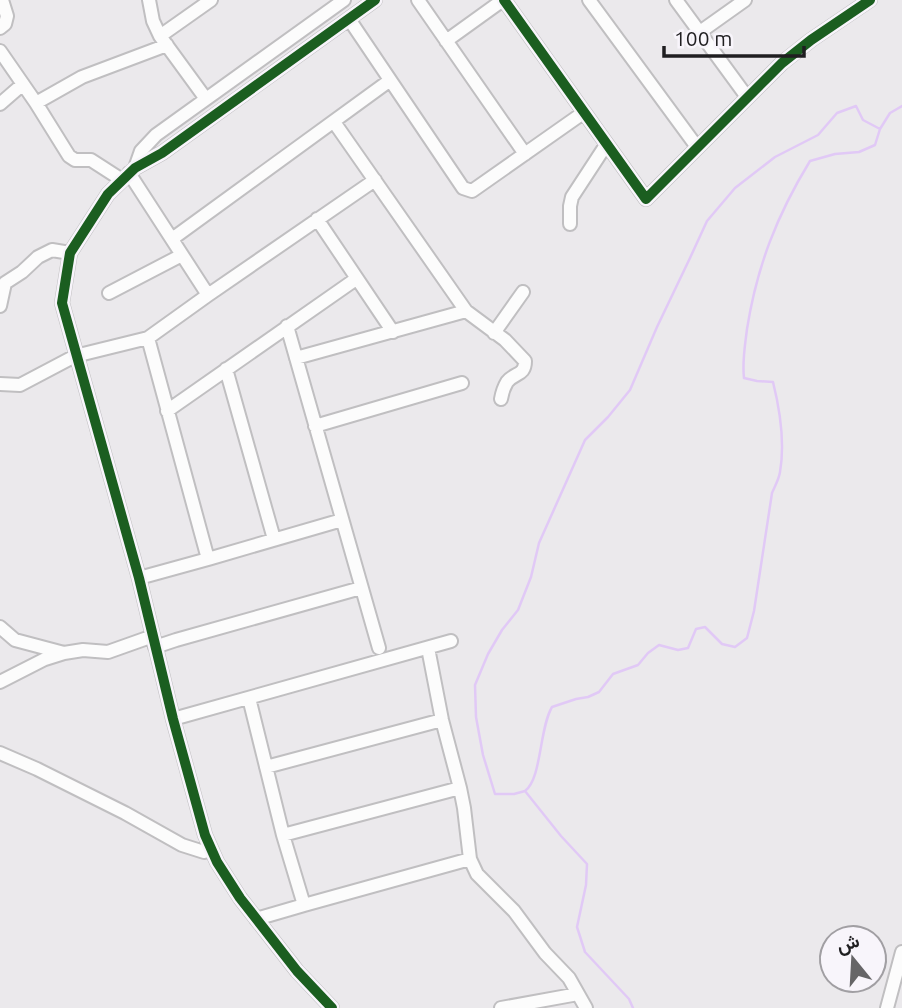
<svg xmlns="http://www.w3.org/2000/svg" width="902" height="1008" font-family="Ubuntu,Vazirmatn,sans-serif">
<style>
.lines{fill:none;stroke-linecap:round;stroke-linejoin:round}
.stream{stroke:#e1c9f6;stroke-width:2.5}
.minor-casing{stroke:#c0bfc1;stroke-width:16}
.minor{stroke:#fcfcfc;stroke-width:12}
.cycleway-casing{stroke:#f8f5fb;stroke-width:15}
.cycleway{stroke:#1b5e20;stroke-width:10}
</style>
<rect width="100%" height="100%" fill="#ebe9ec"/>
<g class="lines">
<!-- stream -->
<path class="stream" d="M525 791C542 778 539 729 552 707L576 699 588 697 599 692 613 674 638 665 648 653 659 645 678 650 688 648 696 629 705 627 722 644 735 647 747 638 754 611 772 493C775 486 779 479 780 472 785 443 780 410 773 382L757 381 744 378C742 361 745 346 747 329 757 266 777 215 810 161L835 154 859 152 875 145 880 129
M633 1008 629 999 585 952 577 927 586 885 587 864 561 836 525 791 514 794H495L483 755 476 717 475 685 488 654 502 630 518 610 531 577 539 543 585 440 608 417 630 390 657 327 690 258 707 221 735 188 775 157 818 135 837 113 856 106 863 120 880 129 890 113 902 106"/>
<!-- minor casing -->
<g class="minor-casing">
<path id="minor" d="M149 0 153 21 160 36 206 99
M418 0 525 154
M504 0 646 199 782 63 811 40 870 0
M589 0 697 147
M676 0 747 97
M349 19 463 188 472 191 583 113
M0 28 5 24 7 16 2 0
M700 32 745 0
M160 36 211 0
M446 41 503 0
M0 51 36 103 69 156 75 160H91L122 180
M36 103 82 77 167 45
M0 104 23 84
M334 122 466 311 505 340 525 361C525 376 515 372 507 382 504 387 502 393 501 399
M135 168 141 151 156 135 344 0
M129 173 208 295
M317 219 393 332
M570 224V206L572 197 606 145
M172 239 389 81
M109 293 182 255
M0 306 5 283 22 272 38 257 52 250 70 253
M287 326 379 648
M494 333 523 292
M148 338 208 559 342 520
M296 358 466 311
M226 369 274 539
M0 384 20 385 75 356 148 338 208 295 375 180
M167 411 356 279
M315 426 462 383
M139 578 208 559
M0 627 15 640 64 653
M155 647 176 640 361 588
M428 648 442 720 460 788
M0 682 45 659 64 653 83 650 108 652 153 636
M249 698 283 835 304 905 470 859
M173 719 451 641
M0 753 37 769 125 813 182 845 204 852 211 850
M266 767 442 720
M283 835 460 788 464 808 470 859 477 874 514 911 545 953 569 978 586 1008
M256 919 304 905
M332 1008 297 971 240 898 217 862 205 835 173 719 139 578 62 303 70 253 108 194 135 168 162 153 375 0
M501 1008 578 994
M887 1008 902 952"/>
</g>
<!-- minor -->
<use href="#minor" class="minor"/>
<!-- cycleway casing -->
<g class="cycleway-casing">
<path id="cycleway" d="M504 0 646 199 782 63 811 40 870 0
M332 1008 297 971 240 898 217 862 205 835 173 719 139 578 62 303 70 253 108 194 135 168 162 153 375 0"/>
</g>
<!-- cycleway -->
<use href="#cycleway" class="cycleway"/>
</g>
<!-- north arrow -->
<g transform="translate(853 959) rotate(342)"><circle r="33" fill="#f8f5fb" stroke="#a19fa3" stroke-width="2"/>
<path d="M0-5L12 26L0 18L-12 26Z" fill="#666567"/>
<text y="-10" font-size="19" font-weight="bold" text-anchor="middle" fill="#1f1e20">ش</text>
</g>
<!-- scale -->
<path d="M664 46v10h140v-10" fill="none" stroke="#1f1e20" stroke-width="3.5"/>
<text x="674" y="46" font-size="21" fill="#1f1e20" stroke="#f8f5fb" stroke-width="5" paint-order="stroke">100 m</text>
</svg>
